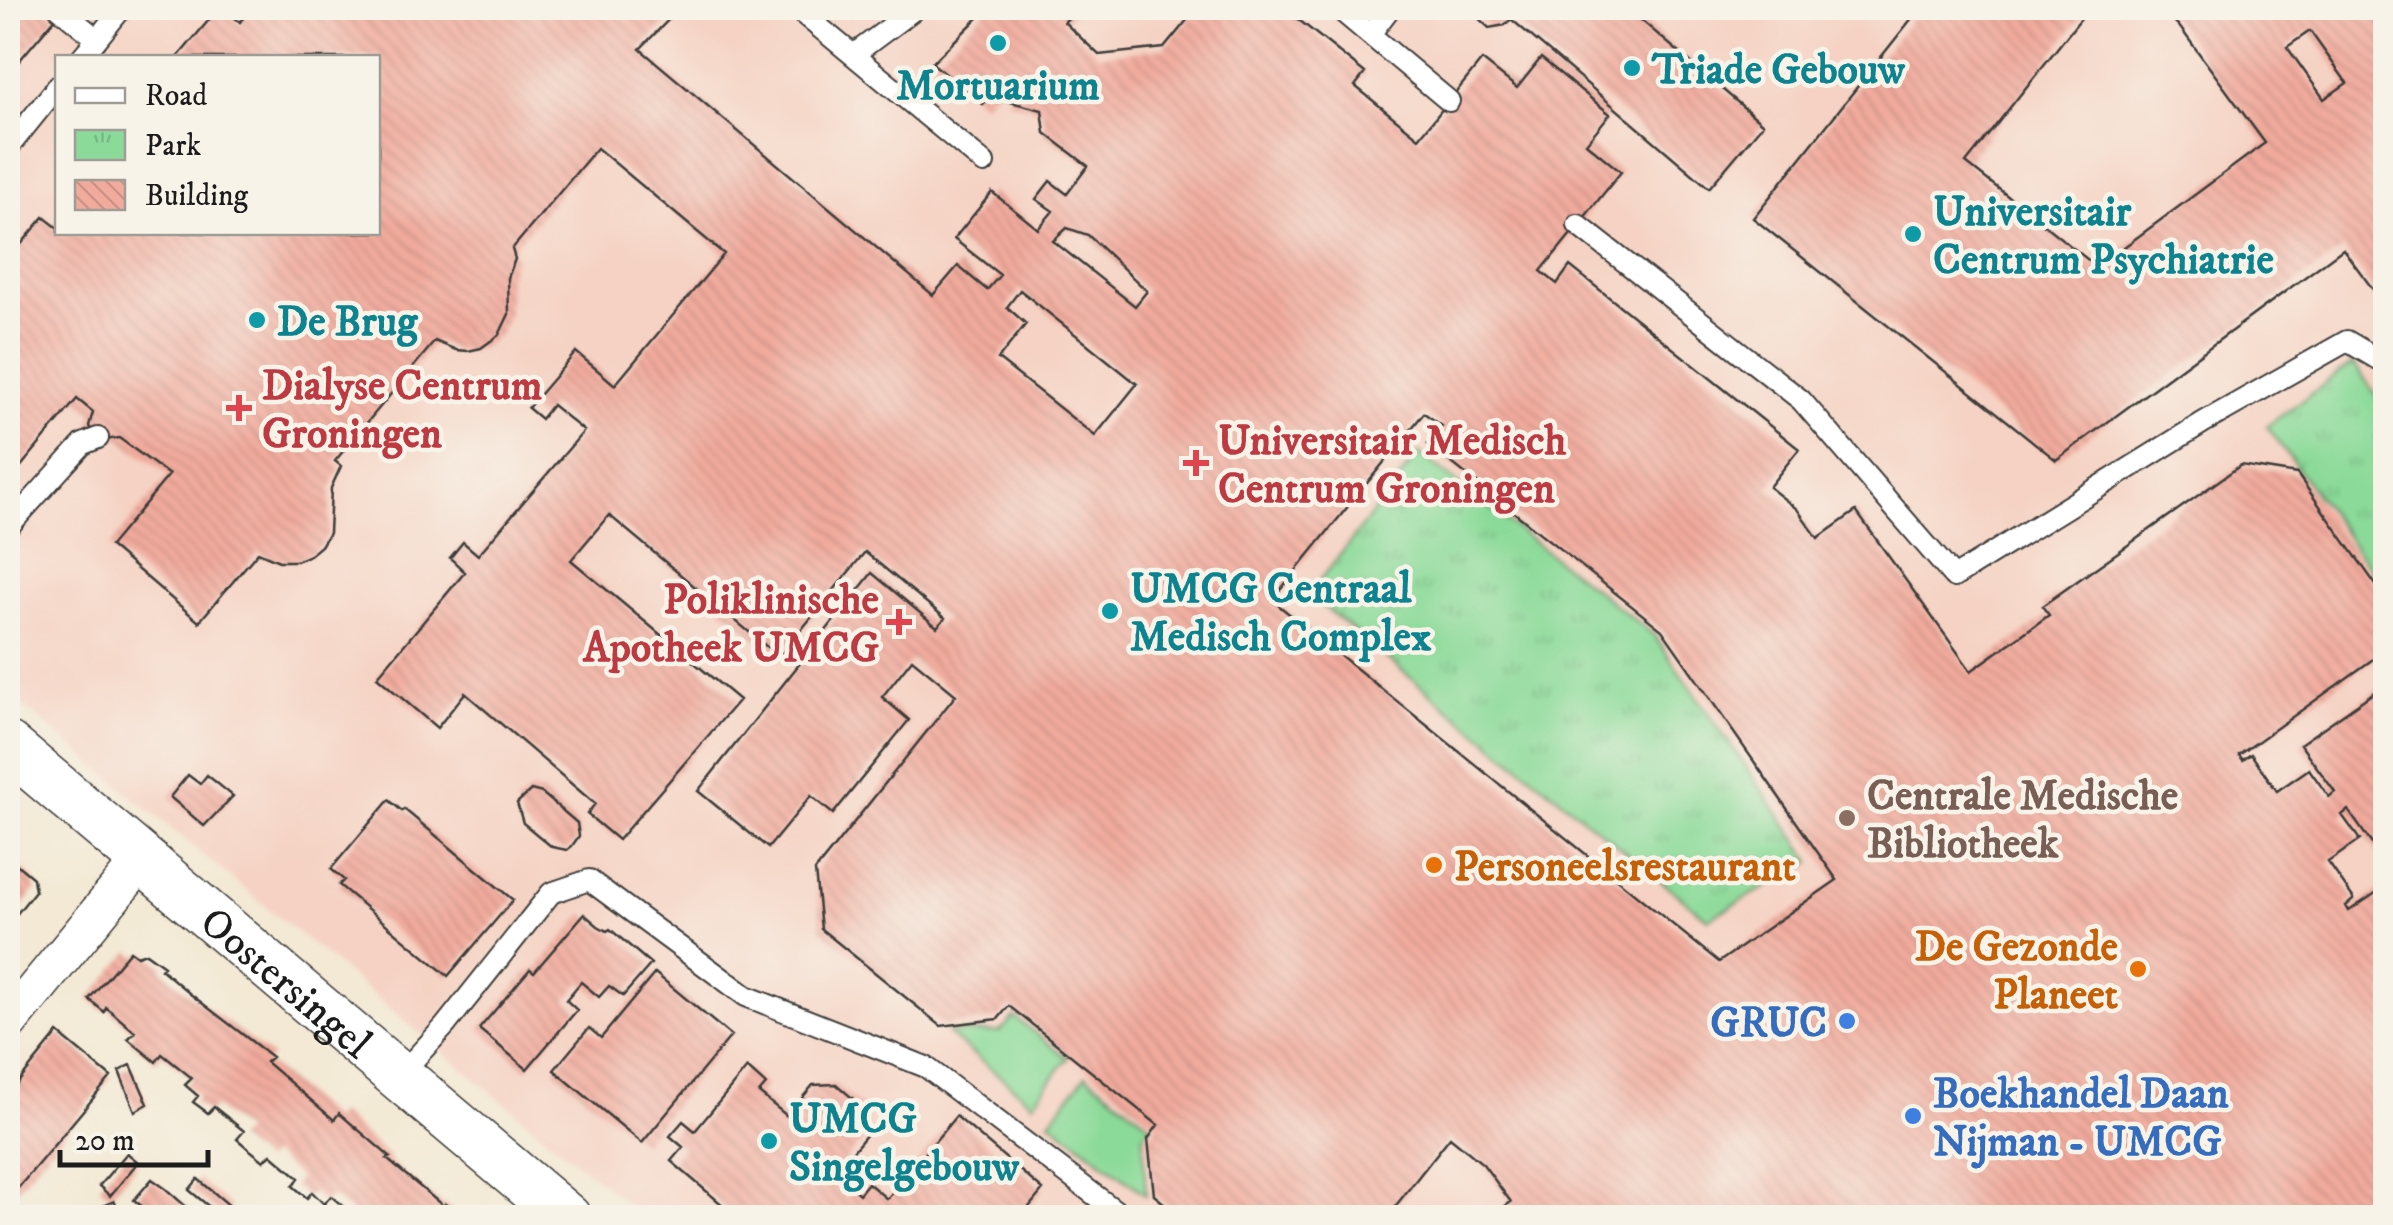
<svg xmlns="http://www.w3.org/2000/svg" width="2393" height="1225" font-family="'IM FELL DW Pica',serif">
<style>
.built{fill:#f5d2c3;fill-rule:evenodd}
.grass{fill:#8bda99;stroke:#547b5a;stroke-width:2.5}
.park{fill:url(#park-tufts);stroke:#547b5a;stroke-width:2.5}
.building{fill:url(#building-back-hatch);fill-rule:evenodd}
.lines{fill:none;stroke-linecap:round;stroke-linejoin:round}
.service-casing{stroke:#3c3b38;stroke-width:24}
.minor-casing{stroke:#3c3b38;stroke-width:41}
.tertiary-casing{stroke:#3c3b38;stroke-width:51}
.service{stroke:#fff;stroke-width:20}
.minor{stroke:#fff;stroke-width:38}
.tertiary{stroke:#fff;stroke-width:48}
.culture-dot{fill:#0f9aa8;stroke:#f7f3e8;stroke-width:4}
.health-dot{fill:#e0444e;stroke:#f7f3e8;stroke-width:4}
.education-dot{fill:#8d6e63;stroke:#f7f3e8;stroke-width:4}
.food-dot{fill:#e8710a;stroke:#f7f3e8;stroke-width:4}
.shop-dot{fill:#3f7fe0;stroke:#f7f3e8;stroke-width:4}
.labels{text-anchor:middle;stroke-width:9;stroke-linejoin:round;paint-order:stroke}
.culture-label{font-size:42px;font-weight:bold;fill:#0d838f;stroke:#f7f3e8;text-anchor:start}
.health-label{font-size:42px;font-weight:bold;fill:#be3a42;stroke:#f7f3e8;text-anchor:start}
.education-label{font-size:42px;font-weight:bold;fill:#785e54;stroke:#f7f3e8;text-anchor:start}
.food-label{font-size:42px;font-weight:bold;fill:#c56008;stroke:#f7f3e8;text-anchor:start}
.street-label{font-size:42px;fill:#1c1c1c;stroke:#f7f3e8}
.shop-label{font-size:42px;font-weight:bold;fill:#366cbe;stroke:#f7f3e8;text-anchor:end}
</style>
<defs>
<pattern id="park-tufts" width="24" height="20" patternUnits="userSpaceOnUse" patternTransform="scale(2.5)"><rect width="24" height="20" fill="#8bda99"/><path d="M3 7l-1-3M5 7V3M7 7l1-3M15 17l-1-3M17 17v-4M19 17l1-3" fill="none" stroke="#77ba83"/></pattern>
<pattern id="building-back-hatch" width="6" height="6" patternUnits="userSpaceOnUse" patternTransform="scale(2.5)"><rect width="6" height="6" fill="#f1ab9d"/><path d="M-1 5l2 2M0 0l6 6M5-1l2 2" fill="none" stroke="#ce9387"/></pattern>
</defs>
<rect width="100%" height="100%" fill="#f7f3e8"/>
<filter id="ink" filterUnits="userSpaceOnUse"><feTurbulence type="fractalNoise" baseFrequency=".01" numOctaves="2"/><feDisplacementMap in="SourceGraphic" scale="20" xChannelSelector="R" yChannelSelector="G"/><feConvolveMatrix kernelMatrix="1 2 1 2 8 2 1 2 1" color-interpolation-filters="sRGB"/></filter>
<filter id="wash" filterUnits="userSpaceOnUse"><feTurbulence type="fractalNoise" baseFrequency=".0048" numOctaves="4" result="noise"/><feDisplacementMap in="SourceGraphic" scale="40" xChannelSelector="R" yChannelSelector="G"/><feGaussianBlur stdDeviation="2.25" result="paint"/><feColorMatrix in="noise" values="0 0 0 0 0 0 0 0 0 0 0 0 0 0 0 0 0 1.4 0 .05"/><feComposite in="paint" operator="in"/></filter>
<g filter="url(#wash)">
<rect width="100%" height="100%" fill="#f3e9d4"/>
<!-- built -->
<path class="built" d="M8 8H2385V1217H643L8 694ZM58 58H378V232H58Z"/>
<!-- grass -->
<path class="grass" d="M1014 1017 1068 1058 1033 1103 947 1033 1000 1032Z
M1086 1075 1151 1125 1143 1136 1146 1195 1050 1121Z"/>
<!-- park -->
<path class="park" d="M2353 363 2385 407V571L2376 577 2267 426Z
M1419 453 1654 635 1812 862 1708 919 1309 595Z"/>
<g id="blocks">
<!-- building -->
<path class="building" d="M8 8H40L57 16 8 74Z
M219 8H223L240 22 253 8H591L595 12 599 8H680L640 49 933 295 958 266 987 290 1000 275 954 239 992 192 1038 229 1053 211 1036 199 1050 181 1067 194 1088 166 1045 133 1042 110 1007 101 1011 88 1001 85 983 104 932 63 988 8H1079L1064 22 1099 55 1164 48 1197 8H1284L1365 73 1355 86 1419 138 1482 60 1517 88 1541 58 1610 114 1586 143 1621 172 1541 271 1557 284 1570 266 1799 449 1769 487 1797 509 1818 538 1856 511 1971 671 2049 615 2042 606 2241 465 2297 474 2386 599 2376 657 2239 755 2243 760 2251 754 2277 791 2309 769 2329 797 2335 792 2300 744 2386 684V850L2379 854 2348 810 2342 815 2360 840 2328 862 2354 899 2346 906 2349 911 2386 886V1218H1488L1511 1202 1483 1164 1450 1137 1386 1218H1182L1154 1195 1148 1139 1158 1125 1009 1006 998 1019 941 1026 821 929 815 871 956 695 912 659 882 697 909 720 833 814 811 796 768 848 698 791 872 573 937 627 945 618 865 552 779 657 609 515 571 560 739 700 618 840 587 814 595 804 465 693 437 728 377 677 465 572 450 558 463 542 478 555 584 431 552 405 541 419 528 408 576 352 615 385 724 254 597 148 512 249 515 259 508 278 509 314 499 335 481 348 468 351 456 350 435 341 335 461 341 466 331 488 329 533 321 546 310 555 296 561H279L258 552 199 622 110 546 169 475 119 438 104 440 92 433 89 426 93 412 77 399 8 482V260L44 217 58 228V232L64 233 378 232V58H177ZM1067 228 1088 235 1147 291 1135 306 1053 241ZM1020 290 1137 384 1095 436 998 359 1026 324 1007 307ZM1424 413 1442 426 1428 444 1662 630 1837 880 1719 962 1272 600Z
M1476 8H1627L1763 124 1709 188 1511 19 1505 25 1489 28 1476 16Z
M1920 8H2089L1966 163 2097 267 2265 143 2179 26 2161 8H2386V307L2343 249 2056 460 1753 218ZM2310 31 2347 83 2324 99 2287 47Z
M188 775 200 784 207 775 233 796 204 826 170 797Z
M531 790 542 793 577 823 579 836 572 846 567 850 552 847 523 823 517 803Z
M389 800 402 811 404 809 513 900 448 976 339 885 344 880 331 869Z
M8 857 33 878 35 891 8 925Z
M584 914 598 926 607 931 610 929 651 964 623 996 609 986 599 997 581 982 566 1000 577 1010 527 1069 479 1029 530 969 534 972Z
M130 951 137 956 146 953 164 966 161 969 189 993 272 1057 266 1062 334 1120 339 1113 390 1157 387 1159 443 1206 445 1204 461 1218H357L331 1196 324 1204 312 1192 307 1198 293 1186 299 1178 271 1154 264 1161 250 1150 237 1139 244 1131 214 1107 208 1113 193 1102 198 1096 185 1085 192 1078 162 1054 156 1062 128 1039 135 1032 106 1007 104 1012 89 999Z
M655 973 731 1036 642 1143 554 1070 589 1028 601 1038Z
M58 1033 111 1077 8 1200V1095Z
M131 1065 148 1104 135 1111 119 1071Z
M747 1068 766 1085 759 1093 787 1116 813 1085 836 1084 865 1109 867 1134 839 1168 841 1170 837 1175 859 1194 868 1183 887 1199 956 1116 1043 1190 1020 1218H738L671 1161 683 1147 670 1136 683 1121 695 1131Z
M127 1153 138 1162 110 1196 99 1186Z
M152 1179 166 1189 199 1218H155L148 1211 134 1200Z
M198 1179 231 1207 223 1218 189 1190Z
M114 1201 122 1214 113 1218H96L93 1210Z"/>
</g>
</g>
<g filter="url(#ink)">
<use href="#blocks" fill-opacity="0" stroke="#3c3b38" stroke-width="2.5"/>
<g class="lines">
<!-- service casing -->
<g class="service-casing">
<path id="service" d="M59 8 97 39 81 58
M796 8 984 163
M1338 8 1449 101
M1371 33 1390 8
M97 39 122 8
M853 55 916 8
M8 148 58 86
M1578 225 1801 400 1954 577 2204 422 2347 341 2386 364
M8 527 83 444 98 438
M399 1076 445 1026 551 893 589 880 746 996 926 1067 1125 1218"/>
</g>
<!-- minor casing -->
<g class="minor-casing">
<path id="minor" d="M8 1023 142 860"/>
</g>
<!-- tertiary casing -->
<g class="tertiary-casing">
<g id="tertiary">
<path id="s1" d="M8 746 567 1218"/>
</g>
</g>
<!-- service -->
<use href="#service" class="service"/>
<!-- minor -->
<use href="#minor" class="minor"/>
<!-- tertiary -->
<use href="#tertiary" class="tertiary"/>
</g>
</g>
<!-- markers -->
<g class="culture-dot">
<circle cx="998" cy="43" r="10"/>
<circle cx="1632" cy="68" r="10"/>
<circle cx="1913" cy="234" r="10"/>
<circle cx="257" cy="320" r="10"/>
<circle cx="1110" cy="611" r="10"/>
<circle cx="769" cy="1141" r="10"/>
</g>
<g class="health-dot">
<path d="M234 393h10v10h10v10h-10v10h-10v-10h-10v-10h10z"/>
<path d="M1191 448h10v10h10v10h-10v10h-10v-10h-10v-10h10z"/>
<path d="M894 607h10v10h10v10h-10v10h-10v-10h-10v-10h10z"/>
</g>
<circle class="education-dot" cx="1847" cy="818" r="10"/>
<g class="food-dot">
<circle cx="1434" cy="865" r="10"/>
<circle cx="2138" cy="969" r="10"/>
</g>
<g class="shop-dot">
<circle cx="1847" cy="1021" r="10"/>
<circle cx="1913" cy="1116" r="10"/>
</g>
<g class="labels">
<!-- culture labels -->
<g class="culture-label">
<text x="1652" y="83">Triade Gebouw</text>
<text x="998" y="99" text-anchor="middle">Mortuarium</text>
<text x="1933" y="225">Universitair<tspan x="1933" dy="48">Centrum Psychiatrie</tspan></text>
<text x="277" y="335">De Brug</text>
<text x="1130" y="602">UMCG Centraal<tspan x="1130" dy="48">Medisch Complex</tspan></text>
<text x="789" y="1132">UMCG<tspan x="789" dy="48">Singelgebouw</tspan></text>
</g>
<!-- health labels -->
<g class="health-label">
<text x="262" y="399">Dialyse Centrum<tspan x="262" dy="48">Groningen</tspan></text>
<text x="1218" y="454">Universitair Medisch<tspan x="1218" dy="48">Centrum Groningen</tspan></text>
<text x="879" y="613" text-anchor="end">Poliklinische<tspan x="879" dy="48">Apotheek UMCG</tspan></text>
</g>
<!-- education labels -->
<g class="education-label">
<text x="1867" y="809">Centrale Medische<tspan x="1867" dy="48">Bibliotheek</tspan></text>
</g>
<!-- food labels -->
<g class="food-label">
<text x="1454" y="880">Personeelsrestaurant</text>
<text x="2118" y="960" text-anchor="end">De Gezonde<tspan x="2118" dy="48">Planeet</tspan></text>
</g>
<!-- street labels -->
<g class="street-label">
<text dy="15" stroke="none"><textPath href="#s1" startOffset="365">Oostersingel</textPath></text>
</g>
<!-- shop labels -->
<g class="shop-label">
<text x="1827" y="1036">GRUC</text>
<text x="1933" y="1107" text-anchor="start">Boekhandel Daan<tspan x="1933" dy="48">Nijman - UMCG</tspan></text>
</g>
</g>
<!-- margin -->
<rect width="2393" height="1225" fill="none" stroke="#f7f3e8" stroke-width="40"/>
<!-- legend -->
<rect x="55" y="55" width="325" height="180" fill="#f7f3e8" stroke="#9f9d96" stroke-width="2.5"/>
<rect x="75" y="88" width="50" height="15" fill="#ffffff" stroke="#9f9d96" stroke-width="2.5"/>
<text x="145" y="105" font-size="30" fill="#1c1c1c">Road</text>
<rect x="75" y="130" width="50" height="30" fill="url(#park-tufts)" stroke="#9f9d96" stroke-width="2.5"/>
<text x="145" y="155" font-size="30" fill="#1c1c1c">Park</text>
<rect x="75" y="180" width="50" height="30" fill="url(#building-back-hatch)" stroke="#9f9d96" stroke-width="2.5"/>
<text x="145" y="205" font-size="30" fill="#1c1c1c">Building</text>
<!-- scale -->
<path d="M60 1150v15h148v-15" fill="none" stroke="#1c1c1c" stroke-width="5"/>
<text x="75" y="1150" font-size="30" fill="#1c1c1c" stroke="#f7f3e8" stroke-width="8" paint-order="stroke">20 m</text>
</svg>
